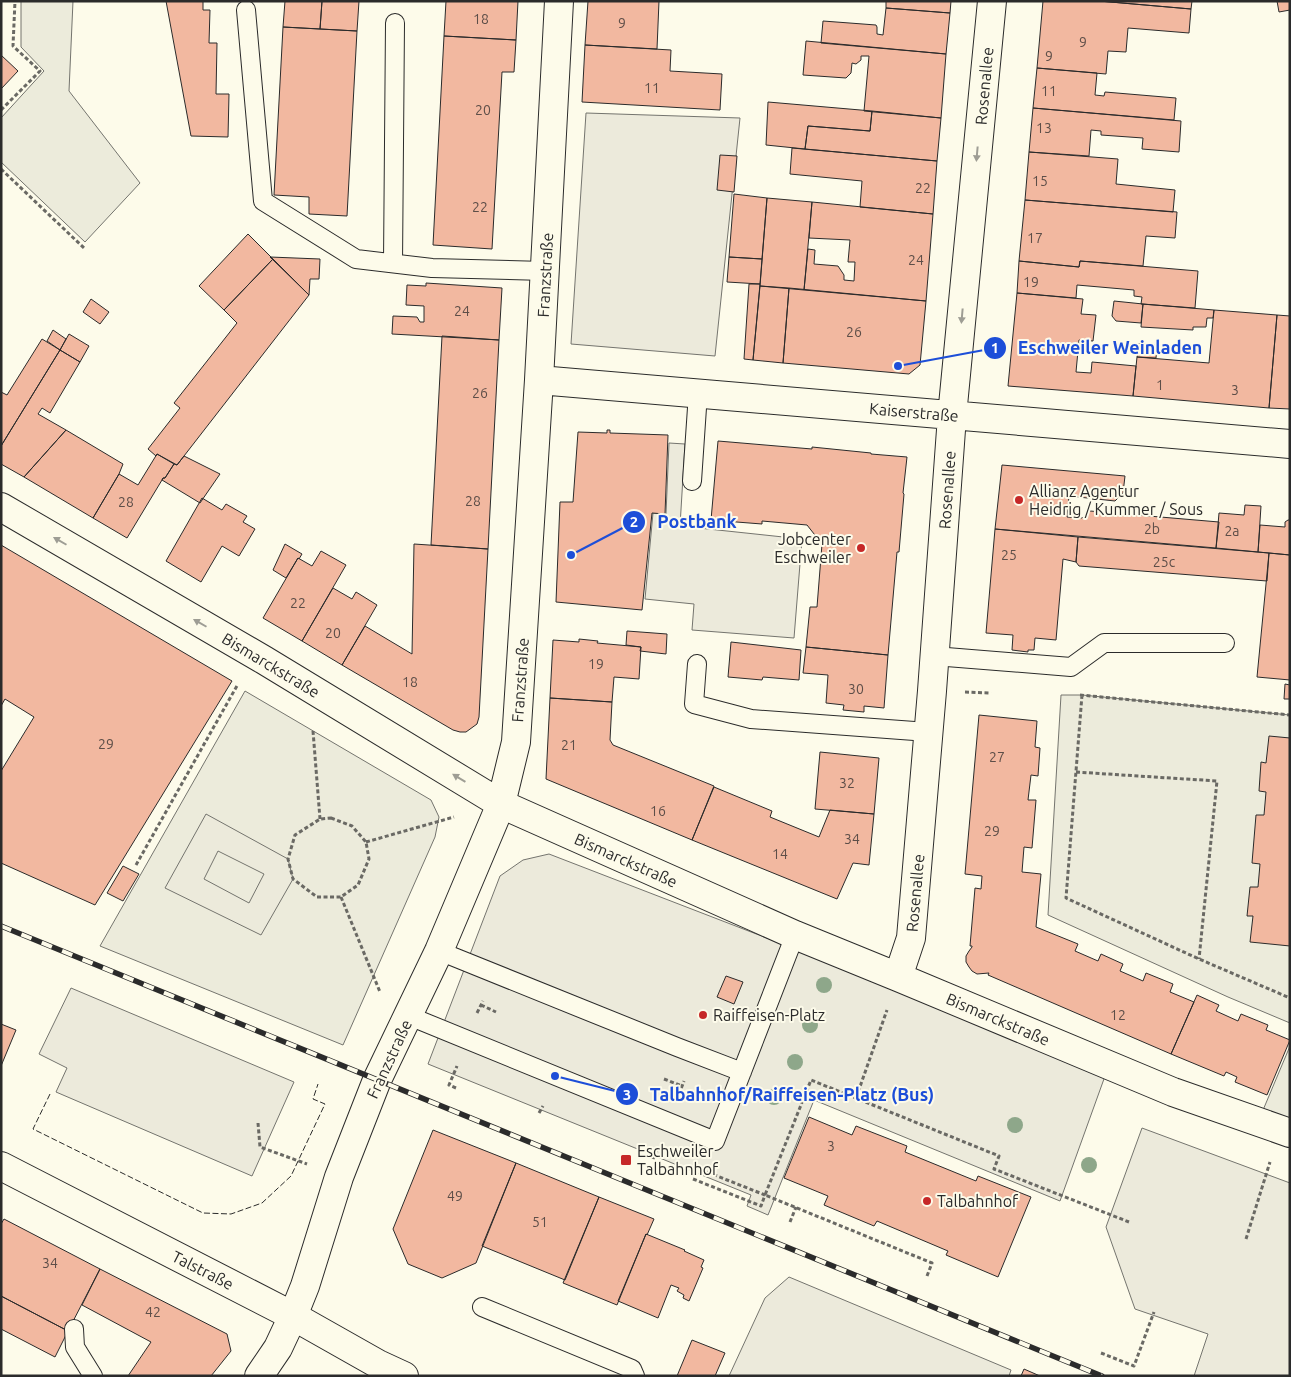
<svg xmlns="http://www.w3.org/2000/svg" width="1291" height="1377" font-family="Ubuntu,sans-serif">
<style>
.green{fill:#ecebdb;stroke:#74746e}
.parking{fill:#eceadb;stroke:#74746e;fill-rule:evenodd}
.building{fill:#f2b8a0;stroke:#2b2b2b}
.lines{fill:none;stroke-linecap:round;stroke-linejoin:round}
.lane-casing{stroke:#2b2b2b;stroke-width:20}
.street-casing{stroke:#2b2b2b;stroke-width:30}
.secondary-casing{stroke:#2b2b2b;stroke-width:30}
.path{stroke:#6a6964;stroke-width:3;stroke-dasharray:4 2.5;stroke-linecap:butt}
.lane{stroke:#fdfbea;stroke-width:18}
.street{stroke:#fdfbea;stroke-width:28}
.secondary{stroke:#fdfbea;stroke-width:28}
.rail-casing{stroke:#2b2b2b;stroke-width:5.5}
.rail{stroke:#fdfbea;stroke-width:4;stroke-dasharray:11;stroke-linecap:butt}
.fence{stroke:#2b2b2b;stroke-width:1;stroke-dasharray:6 2.5;stroke-linecap:butt}
.tree{fill:#8ea78a}
.oneway{fill:#9e9d94}
.poi-dot{fill:#c62828;stroke:#fdfbea;stroke-width:2}
.labels{text-anchor:middle;stroke-width:4;stroke-linejoin:round;paint-order:stroke}
.number-label{font-size:14px;fill:#5d4e48}
.street-label{font-size:16px;fill:#2b2b2b;stroke:#fdfbea}
.poi-label{font-size:16px;fill:#2b2b2b;stroke:#fdfbea;text-anchor:start}
.leader{fill:none;stroke:#1d4ed8;stroke-width:2}
.callout-dot{fill:#1d4ed8;stroke:#fdfbea;stroke-width:2}
.mark-label{font-size:15px;text-anchor:middle;font-weight:bold;fill:#fff}
.callout-label{font-size:18px;text-anchor:middle;font-weight:bold;fill:#1d4ed8;stroke:#fdfbea;stroke-width:4;stroke-linejoin:round;paint-order:stroke}
</style>
<rect width="100%" height="100%" fill="#fdfbea"/>
<!-- green -->
<path class="green" d="M21 1H73L69 91 140 183 85 242 1 162V118L44 71 21 47Z
M245 691 431 800 439 817 435 837 343 1045 100 946Z
M1061 695H1082L1290 715V1023L1228 997 1048 915Z
M1290 1046V1133L1258 1122Z"/>
<!-- parking -->
<path class="parking" d="M586 113 740 118 715 356 571 344Z
M669 443 685 444 680 526 802 539 794 638 692 630 694 604 645 599 653 513 666 514Z
M206 814 288 859 293 879 261 935 165 888ZM218 851 264 874 249 903 204 879Z
M549 854 790 947 1109 1065 1060 1201 814 1100 768 1215 747 1206 751 1195 428 1064 500 876 523 860Z
M71 988 294 1082 252 1176 56 1092 67 1068 39 1054Z
M1142 1128 1290 1183V1376H1194L1208 1334 1135 1309 1106 1227Z
M789 1277 1011 1370 1009 1376H729L765 1298Z"/>
<!-- building -->
<path class="building" d="M166 1H203V10H210L209 43H217L216 94H229L228 137 191 136Z
M285 1H322L320 29 283 27Z
M322 1H359L357 31 320 29Z
M446 1H518L516 40 444 36Z
M588 1H659L657 49 585 45Z
M886 1H951L950 13 886 8Z
M1043 1H1099L1191 9 1189 33 1128 28 1126 52 1108 51 1106 74 1037 68Z
M1099 1H1192L1191 9Z
M1277 1H1290V10L1279 12Z
M886 8 950 13 946 54 821 43 823 21 876 25 877 27V34L883 35Z
M283 27 357 31 347 216 309 214V197L274 195Z
M444 36 516 40 514 72H502L492 249 433 245Z
M806 41 946 54 941 118 864 111 869 56H861V60L856 64 852 63 851 73 846 78 803 75Z
M585 45 671 50 670 71 722 74 720 110 582 102Z
M1 55 18 71 1 89Z
M1037 68 1097 73 1095 95 1104 96 1105 92 1176 98 1174 120 1033 108Z
M768 102 872 111 870 131 808 126 805 149 766 145Z
M1033 108 1181 121 1179 152 1142 149 1143 138 1101 135V131L1091 130 1089 156 1029 152Z
M872 111 941 118 937 161 805 149 808 126 870 131Z
M792 148 937 161 933 214 860 207 862 181 790 174Z
M1029 152 1118 159 1116 184 1175 190 1173 212 1025 200Z
M720 155 737 156 734 192 717 190Z
M734 194 767 198 762 259 729 257Z
M767 198 812 202 804 290 760 286Z
M1025 200 1177 212 1175 238 1146 236 1143 266 1080 261 1079 267 1019 261Z
M812 202 933 214 926 301 804 290 808 249 815 250 814 264 838 266 844 275V280L854 281 855 262H848L850 240 809 238Z
M248 234 273 259 224 310 199 286Z
M270 257 320 259 319 279H310L309 295Z
M729 257 762 259 760 284 727 282Z
M273 259 309 295 177 465 157 454 156 456 148 449 180 408 174 403 237 323 224 310Z
M1019 261 1079 267 1080 261 1198 271 1195 308 1141 304 1142 297 1134 296V290L1077 285 1076 298 1017 293Z
M426 283 502 288 499 340 392 334 393 316 417 317 420 322H424V306L406 305 407 285 426 286Z
M749 284H760L753 360 744 359Z
M760 286 789 288 783 363 753 360Z
M789 288 926 301 920 365 909 374 783 363Z
M1017 293 1083 299 1081 314 1096 315 1093 341 1079 340 1076 372 1091 373 1092 362 1136 366 1133 396 1008 386Z
M91 299 109 312 100 324 83 312Z
M1114 301 1143 304 1141 323 1116 321 1112 316Z
M1143 304 1214 310 1213 318H1207L1206 327H1193V330L1141 327Z
M1214 310 1277 315 1269 408 1133 396 1137 357 1209 363Z
M1277 315 1290 316V409L1269 408Z
M53 330 66 339 60 350 47 341Z
M69 334 89 346 80 362 60 350Z
M442 336 499 340 488 549 431 545Z
M42 339 60 350 1 446V392L7 395Z
M1139 343 1157 345 1156 358 1137 357Z
M60 350 80 362 50 413 42 408 38 414 66 430 24 477 1 464V446Z
M66 430 123 464 119 474 93 518 24 477Z
M607 430H610V433L668 435 665 514 652 513 642 610 556 602 560 502H573L578 432 607 433Z
M718 441 812 449V447L871 453V454L907 457 903 493 904 494 899 552H897L888 655 806 647 810 607H817L822 544 807 525 762 521V524L711 520Z
M157 454 174 464 165 478H163L162 480 127 538 93 518 119 474 138 485Z
M184 456 220 474 200 503 162 480 163 478H165L174 464 177 465Z
M1002 465 1125 476 1123 493 1115 501 1069 496 1067 517 1082 518 1090 511 1219 522 1216 548 995 529Z
M202 498 222 510 226 504 247 516 243 522 255 529 239 556 222 546 201 582 166 561Z
M1245 505 1261 506 1258 552 1216 548 1219 513 1244 515Z
M1288 520H1290V555L1258 552 1260 525 1285 527V522Z
M995 529 1078 537 1076 562 1063 559 1056 640 1035 638 1034 650H1028V652L1012 650 1013 635 986 633Z
M1078 537 1269 553 1267 581 1079 566 1076 562Z
M285 544 302 554 299 559 298 558 286 578 273 570Z
M414 544 488 549 479 717 477 724 466 732H460L453 730 342 665 365 626 412 654Z
M1 545 232 681 95 905 1 863V771L34 717 5 699 1 706Z
M321 551 346 565 302 641 263 618 298 558 312 566Z
M1269 553 1290 555V680L1257 677Z
M333 588 352 599 356 592 377 605 342 665 302 641Z
M627 631 667 634 666 654 640 651 641 647 626 645Z
M579 639 598 641 597 643 641 647 639 679 614 677 612 702 550 698 553 640 579 642Z
M731 642 801 650 799 680 763 677 762 680 728 677Z
M806 647 888 655 884 708 864 706V712L843 710 844 705 826 703 828 675 803 673Z
M1285 684 1290 685V699H1284Z
M550 698 612 702 610 740 613 745 714 786 692 840 546 779Z
M979 715 1037 721 1035 747 1040 748 1038 776 1031 775 1028 800H1036L1032 848 1024 847 1022 872 1041 874 1036 927 1078 944 1075 951 1098 961 1101 954 1123 964 1120 971 1143 981 1146 973 1173 984 1170 992 1194 1002 1171 1054 988 975 989 973 977 974 972 971 969 967 966 962V956L969 951 972 947V946H970L975 888 981 889 982 876 965 874Z
M1269 736 1290 738V946L1250 942 1253 916H1247L1250 887H1258L1260 864 1252 863 1256 815H1264L1266 792 1259 791 1261 762 1266 763Z
M820 752 879 758 874 814 815 809Z
M714 787 772 811 770 817 819 837 830 810 874 814 869 865 853 863 837 899 692 840Z
M123 866 139 874 123 901 107 893Z
M726 976 743 982 734 1004 717 997Z
M1197 995 1219 1005 1216 1011 1238 1021 1241 1014 1268 1025 1266 1030 1290 1040 1267 1095 1235 1082 1237 1077 1226 1072 1224 1076 1171 1054Z
M1 1024 16 1030 1 1066Z
M809 1117 852 1135 856 1126 907 1146 905 1152 976 1181 978 1176 1031 1197 998 1277 946 1255 948 1251 877 1221 874 1226 824 1205 828 1196 784 1178Z
M433 1130 516 1163 476 1263 442 1278 408 1264 393 1229Z
M516 1163 599 1197 565 1280 482 1246Z
M599 1197 654 1219 647 1235 646 1234 617 1305 563 1283Z
M4 1219 100 1269 68 1331 1 1296V1224Z
M646 1234 685 1250 684 1251 704 1260 701 1267 703 1268 689 1301 683 1298 684 1295 677 1291 679 1288 671 1285 658 1318 618 1301Z
M100 1269 227 1334 231 1351 211 1376H128L151 1342 82 1305Z
M1 1296 68 1331 55 1357 1 1329Z
M692 1340 725 1353 715 1376H677Z
M1024 1369 1040 1376H1021Z"/>
<g class="lines">
<!-- lane casing -->
<g class="lane-casing">
<path id="lane" d="M246 10 263 201 356 259 432 268 545 271
M393 263 395 23
M692 481 698 393
M934 656 1071 667 1104 643H1225
M697 664 694 704 751 719 928 732
M439 951 677 1047 742 1072
M409 1016 715 1141 795 935
M482 1307 632 1369 635 1376
M74 1329 75 1347 93 1376"/>
</g>
<!-- street casing -->
<g class="street-casing">
<path id="street" d="M539 380C789 400 1039 423 1290 444
M1 507 264 660 501 804 795 935 898 977 1173 1092 1290 1133
M898 977 911 938 932 691 952 416 992 1
M259 1376 278 1348 293 1316 305 1286 339 1177 377 1080 439 951 501 804 516 742 539 380 559 1"/>
</g>
<!-- secondary casing -->
<g class="secondary-casing">
<path id="secondary" d="M1 1166 293 1316 378 1364 404 1376"/>
</g>
<!-- path -->
<path class="path" d="M1 110 40 71 13 46 15 1
M1 169 84 248
M965 692 991 693
M1080 695 1290 715
M1082 695 1066 898 1199 959 1290 998
M313 731 320 819
M1076 772 1217 781 1199 959
M331 818 352 826 366 842 369 859 358 885 341 897H317L293 879 288 859 295 835 320 819Z
M366 842 454 817
M136 865 238 684
M341 897 380 992
M481 1005 496 1012
M477 1013 483 1001
M664 1079 682 1086
M456 1088 449 1085 457 1066
M679 1094 684 1081
M856 1098 887 1010
M539 1113 543 1106
M258 1123 260 1147 307 1164
M653 1159 657 1148
M693 1179 761 1206 765 1195 702 1170
M790 1222 796 1207
M1246 1239 1270 1162
M927 1276 932 1263 765 1195 811 1080 999 1156 994 1169 1129 1222
M1101 1353 1134 1366 1154 1312"/>
<!-- lane -->
<use href="#lane" class="lane"/>
<!-- street -->
<use href="#street" class="street"/>
<!-- secondary -->
<use href="#secondary" class="secondary"/>
<!-- rail casing -->
<g class="rail-casing">
<path id="rail" d="M1 926 1102 1376"/>
</g>
<!-- rail -->
<use href="#rail" class="rail"/>
<!-- fence -->
<path class="fence" d="M50 1094 33 1129 203 1213 231 1214 262 1203 291 1176 325 1104 313 1099 318 1084"/>
</g>
<!-- trees -->
<g class="tree">
<circle cx="824" cy="985" r="8"/>
<circle cx="810" cy="1025" r="8"/>
<circle cx="795" cy="1062" r="8"/>
<circle cx="774" cy="1097" r="8"/>
<circle cx="1015" cy="1125" r="8"/>
<circle cx="1089" cy="1165" r="8"/>
</g>
<!-- one-way arrows -->
<defs><path id="oneway-solid" d="M-6-.8H1V-3.2L6.5 0L1 3.2V.8H-6Z" transform="scale(1.25)"/></defs>
<g class="oneway">
<use href="#oneway-solid" transform="translate(977 154) rotate(95)"/>
<use href="#oneway-solid" transform="translate(962 316) rotate(95)"/>
<use href="#oneway-solid" transform="translate(60 541) rotate(-150)"/>
<use href="#oneway-solid" transform="translate(200 623) rotate(-150)"/>
<use href="#oneway-solid" transform="translate(459 778) rotate(-149)"/>
</g>
<!-- markers -->
<g class="poi-dot">
<circle cx="1019" cy="500" r="5"/>
<circle cx="861" cy="548" r="5"/>
<circle cx="703" cy="1015" r="5"/>
<rect x="620" y="1154" width="12" height="12" rx="2.5"/>
<circle cx="927" cy="1201" r="5"/>
</g>
<g class="labels">
<!-- number labels -->
<g class="number-label">
<text x="481" y="24">18</text>
<text x="622" y="28">9</text>
<text x="1083" y="47">9</text>
<text x="1049" y="61">9</text>
<text x="652" y="93">11</text>
<text x="1049" y="96">11</text>
<text x="483" y="115">20</text>
<text x="1044" y="133">13</text>
<text x="1040" y="186">15</text>
<text x="923" y="193">22</text>
<text x="480" y="212">22</text>
<text x="1035" y="243">17</text>
<text x="916" y="265">24</text>
<text x="1031" y="287">19</text>
<text x="462" y="316">24</text>
<text x="854" y="337">26</text>
<text x="1160" y="390">1</text>
<text x="1235" y="395">3</text>
<text x="480" y="398">26</text>
<text x="473" y="506">28</text>
<text x="126" y="507">28</text>
<text x="1152" y="534">2b</text>
<text x="1232" y="536">2a</text>
<text x="1009" y="560">25</text>
<text x="1164" y="567">25c</text>
<text x="298" y="608">22</text>
<text x="333" y="638">20</text>
<text x="596" y="669">19</text>
<text x="410" y="687">18</text>
<text x="856" y="694">30</text>
<text x="106" y="749">29</text>
<text x="569" y="750">21</text>
<text x="997" y="762">27</text>
<text x="847" y="788">32</text>
<text x="658" y="816">16</text>
<text x="992" y="836">29</text>
<text x="852" y="844">34</text>
<text x="780" y="859">14</text>
<text x="1118" y="1020">12</text>
<text x="831" y="1151">3</text>
<text x="455" y="1201">49</text>
<text x="540" y="1227">51</text>
<text x="50" y="1268">34</text>
<text x="153" y="1317">42</text>
</g>
<!-- street labels -->
<g class="street-label">
<text transform="translate(984 86) rotate(-85)" y="6">Rosenallee</text>
<text transform="translate(545 275) rotate(-87)" y="6">Franzstraße</text>
<text transform="translate(914 412) rotate(5)" y="6">Kaiserstraße</text>
<text transform="translate(947 490) rotate(-86)" y="6">Rosenallee</text>
<text transform="translate(271 665) rotate(31)" y="6">Bismarckstraße</text>
<text transform="translate(520 680) rotate(-86)" y="6">Franzstraße</text>
<text transform="translate(626 860) rotate(24)" y="6">Bismarckstraße</text>
<text transform="translate(915 893) rotate(-85)" y="6">Rosenallee</text>
<text transform="translate(998 1019) rotate(23)" y="6">Bismarckstraße</text>
<text transform="translate(389 1059) rotate(-65)" y="6">Franzstraße</text>
<text transform="translate(203 1270) rotate(27)" y="6">Talstraße</text>
</g>
<!-- poi labels -->
<g class="poi-label">
<text x="1029" y="497">Allianz Agentur<tspan x="1029" dy="18">Heidrig / Kummer / Sous</tspan></text>
<text x="851" y="545" text-anchor="end">Jobcenter<tspan x="851" dy="18">Eschweiler</tspan></text>
<text x="713" y="1021">Raiffeisen-Platz</text>
<text x="637" y="1157">Eschweiler<tspan x="637" dy="18">Talbahnhof</tspan></text>
<text x="937" y="1207">Talbahnhof</text>
</g>
</g>
<!-- callouts -->
<path class="leader" d="M898 366L995 348M571 555L634 522M555 1076L627 1094"/>
<g class="callout-dot">
<circle cx="898" cy="366" r="5"/>
<circle cx="571" cy="555" r="5"/>
<circle cx="555" cy="1076" r="5"/>
<circle cx="995" cy="348" r="12"/>
<circle cx="634" cy="522" r="12"/>
<circle cx="627" cy="1094" r="12"/>
</g>
<g class="mark-label">
<text x="995" y="353">1</text>
<text x="634" y="527">2</text>
<text x="627" y="1100">3</text>
</g>
<g class="callout-label">
<text x="1110" y="354">Eschweiler Weinladen</text>
<text x="697" y="528">Postbank</text>
<text x="792" y="1101">Talbahnhof/Raiffeisen-Platz (Bus)</text>
</g>
<!-- border -->
<rect width="1291" height="1377" fill="none" stroke="#2b2b2b" stroke-width="5"/>
</svg>
